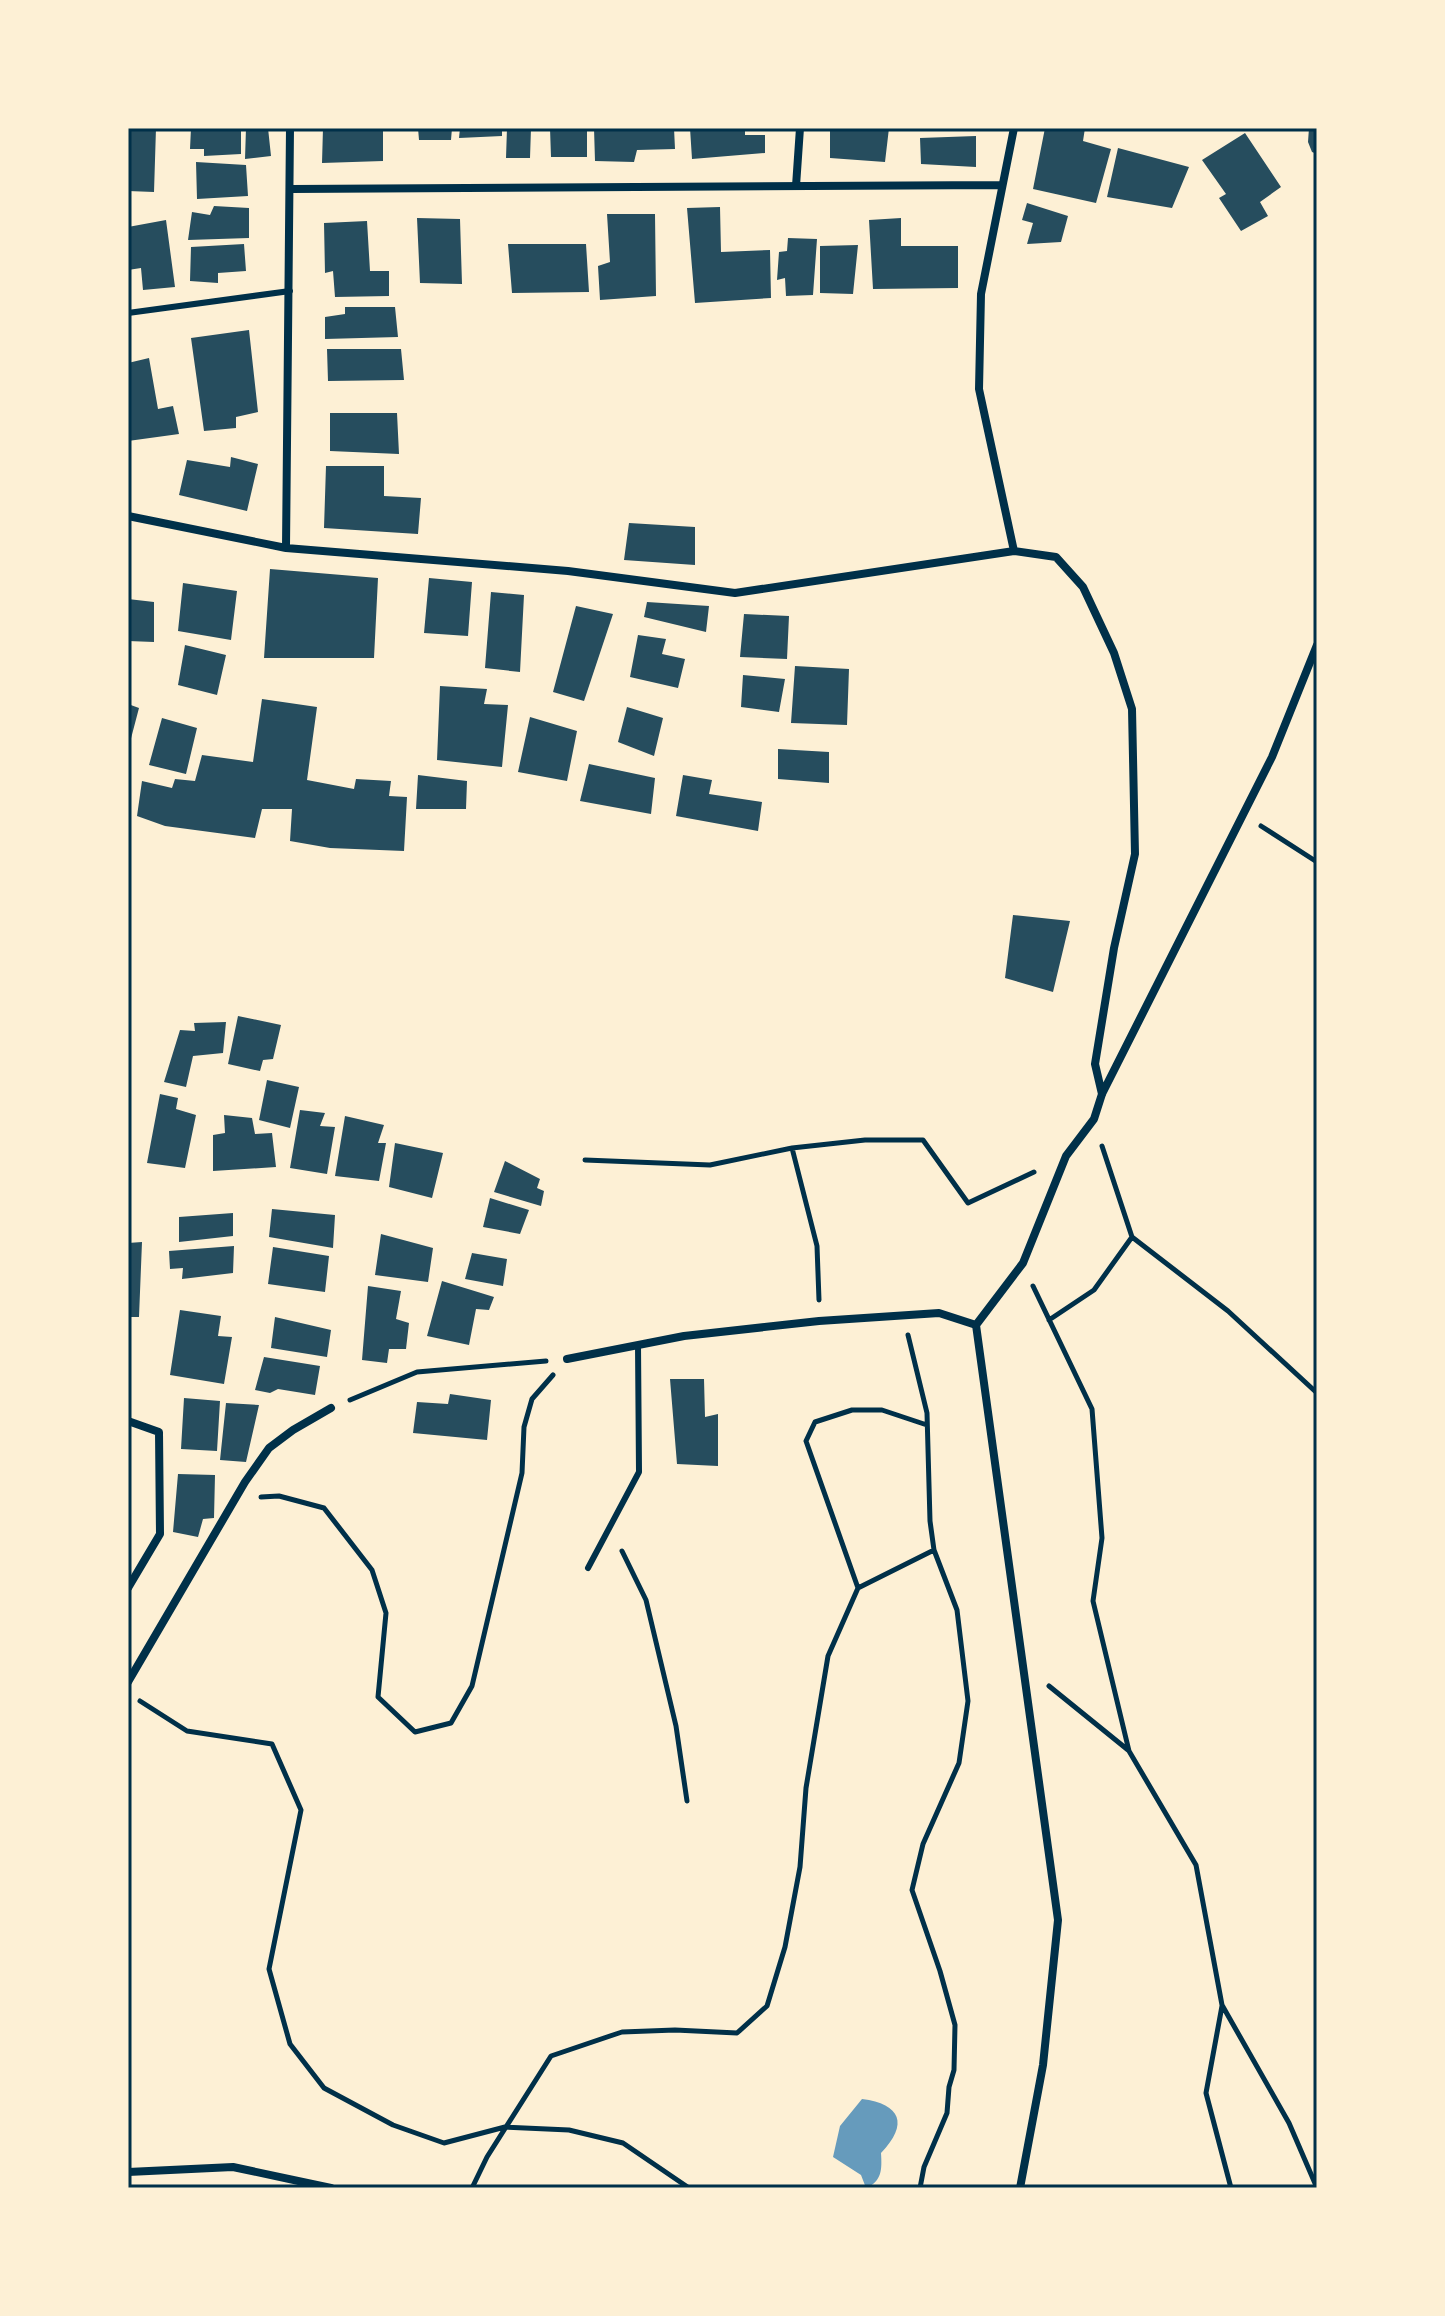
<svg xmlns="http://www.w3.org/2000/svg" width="1445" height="2316" font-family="Bitter,serif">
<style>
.water{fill:#669bbc}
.building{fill:#264d5e}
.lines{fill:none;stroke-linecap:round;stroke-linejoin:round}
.path{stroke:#003049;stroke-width:5}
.service{stroke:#003049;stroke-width:6}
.minor{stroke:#003049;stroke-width:8}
.neatline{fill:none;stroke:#003049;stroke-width:3}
</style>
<rect width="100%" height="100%" fill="#fdf0d5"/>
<!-- water -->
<path class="water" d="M862 2099C901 2104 909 2124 881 2153 882 2170 882 2181 866 2188L861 2175 833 2157 840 2126Z"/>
<!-- building -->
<path class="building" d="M128 128H156L154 192 128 191Z
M191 128H241V154L204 156V149H190Z
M246 128H268L271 156 245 159Z
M323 128H383V161L322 163Z
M418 128H452L451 140H419Z
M460 128H502V136L459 138Z
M507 128H531L530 158H506Z
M550 128H587V157H551Z
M594 128H674L675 149 637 150 634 162 595 161Z
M690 128H745V135H765V153L692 159Z
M830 128H889L885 162 830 158Z
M1045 128H1085L1083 141 1111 149 1096 203 1033 189Z
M1309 128H1317V154L1312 152 1308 142Z
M1245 133 1281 187 1260 202 1268 216 1241 231 1219 198 1226 194 1202 160Z
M976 136V167L921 164 920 138Z
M1118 148 1189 167 1172 208 1107 197Z
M196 162 246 165 248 196 197 199Z
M1027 203 1068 216 1061 242 1027 244 1033 223 1022 220Z
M214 206 249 208V238L188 240 192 212 210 215Z
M720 207 721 252 770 250 771 298 695 303 687 208Z
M607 214H655L656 296 600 300 598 266 610 262Z
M417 218 460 219 462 284 420 283Z
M901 218V246H958V288L873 289 869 220Z
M166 220 175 287 143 290 141 268 128 270V227Z
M367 221 370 271H389V296L335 297 333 271 325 273 324 223Z
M788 238 817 239 813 295 786 296 785 278 777 280 779 252 787 251Z
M244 244 246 271 218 273V283L190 281 191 247Z
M508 244H586L589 292 512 293Z
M858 245 853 294 820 293V246Z
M345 307H395L398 337 325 339V317L345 314Z
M249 330 258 412 236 417V428L204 431 191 338Z
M327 349H401L404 380 328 381Z
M149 358 158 409 173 406 179 434 128 441V363Z
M330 413H397L399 454 330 451Z
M231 457 258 464 247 511 179 495 187 460 230 467Z
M326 466H384V496L421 498 418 534 324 528Z
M629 523 695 527V565L624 560Z
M270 569 378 578 374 658H264Z
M429 578 472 582 468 636 424 633Z
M183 583 237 591 231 640 178 631Z
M491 592 524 595 520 672 485 668Z
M128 599 154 602V642L128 641Z
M647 602 709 606 706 632 644 617Z
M576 606 613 614 584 701 553 692Z
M744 614 789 616 787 659 740 657Z
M638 635 666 639 662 654 685 659 678 688 630 677Z
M185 645 226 655 217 695 178 685Z
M795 666 849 669 847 725 791 723Z
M743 675 785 679 779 712 741 707Z
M440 686 487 689 484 704 508 705 502 767 437 760Z
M262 699 317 707 307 780 354 789 356 779 391 781 389 796 407 797 404 851 330 848 290 841 292 809H262L255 838 165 826 137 816 142 781 172 788 175 779 195 781 202 755 253 762Z
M128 704 139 708 129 746 128 745Z
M627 707 663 718 654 756 618 742Z
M530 717 577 731 567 781 518 772Z
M162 718 197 728 186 774 149 765Z
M778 749 829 752V783L778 779Z
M589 764 655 778 651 814 580 801Z
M418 775 467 781 466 809H416Z
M683 775 712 780 709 794 762 802 758 831 676 816Z
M1013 915 1070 921 1053 992 1005 978Z
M238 1016 281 1025 273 1059 263 1060 260 1071 228 1064Z
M226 1022 223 1053 193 1056 186 1087 164 1082 180 1030 195 1031 194 1023Z
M267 1080 299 1087 290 1128 259 1120Z
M160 1094 178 1098 176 1109 196 1115 185 1168 147 1163Z
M300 1110 325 1113 320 1126 335 1127 327 1174 290 1168Z
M224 1115 252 1118 255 1134 272 1133 276 1167 213 1171V1135L225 1133Z
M345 1116 384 1125 378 1143H386L379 1181 335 1176Z
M395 1143 443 1153 432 1198 389 1187Z
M505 1161 540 1179 537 1188 544 1191 541 1206 494 1192Z
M490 1198 529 1210 520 1234 483 1227Z
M272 1209 335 1215 333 1248 269 1237Z
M233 1213V1236L179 1242V1217Z
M381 1234 433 1248 428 1282 375 1275Z
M142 1242 139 1317H128V1243Z
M234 1246 233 1273 182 1279 183 1268 170 1269 169 1251Z
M273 1247 329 1256 325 1292 268 1284Z
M472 1253 507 1259 503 1286 465 1279Z
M442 1281 494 1297 489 1310 476 1309 469 1345 427 1336Z
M368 1286 401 1291 396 1319 409 1323 406 1349H389L387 1363 362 1360Z
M180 1310 221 1316 218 1336 232 1337 224 1384 170 1375Z
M275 1317 331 1330 327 1357 271 1348Z
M264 1357 320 1366 315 1395 278 1389 270 1393 255 1390Z
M670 1379H704L705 1417 718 1414V1466L677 1464Z
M450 1394 491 1400 487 1440 413 1433 417 1402 448 1404Z
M184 1398 220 1401 217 1451 181 1449Z
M226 1403 259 1405 246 1462 220 1460Z
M178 1474 215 1475 214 1518 203 1519 198 1537 173 1532Z"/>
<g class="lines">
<!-- path -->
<path class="path" d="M1261 826 1317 862
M792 1148 817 1246 819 1300
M585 1160 710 1165 792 1148 865 1140H923L968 1203 1034 1172
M1132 1237 1228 1311 1317 1393
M1033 1286 1092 1409 1102 1538 1093 1601 1129 1751 1196 1865 1222 2005 1289 2123 1317 2188
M1049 1320 1094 1290 1132 1237 1102 1146
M908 1335 927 1413 930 1521 934 1550 957 1610 968 1701 959 1763 923 1844 912 1890 940 1971 955 2025 954 2070 949 2087 947 2113 924 2167 920 2188
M350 1400 417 1372 546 1361
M927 1425 882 1410H852L815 1422 806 1441 858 1588 934 1550
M261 1497 279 1496 324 1508 372 1570 386 1613 378 1697 415 1732 451 1723 472 1686 522 1473 524 1427 532 1399 553 1375
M622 1551 646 1600 676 1726 687 1801
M1049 1686 1128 1750
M140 1701 187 1731 272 1744 301 1810 269 1969 290 2044 324 2088 393 2125 444 2143 505 2127 569 2130 623 2143 689 2188
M1222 2006 1206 2093 1231 2188
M472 2188 487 2157 551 2056 622 2032 675 2030 737 2033 767 2006 785 1947 800 1867 806 1788 828 1656 858 1588"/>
<!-- service -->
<path class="service" d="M128 313 290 291
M588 1568 639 1472 638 1345"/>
<!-- minor -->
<path class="minor" d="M1014 128 981 294 979 389 1014 551
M796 186 800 128
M291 189 1001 185
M128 516 286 548 568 571 735 593 1014 551 1056 557 1083 587 1114 653 1132 709 1135 854 1114 948 1095 1064 1102 1094
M286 548 290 128
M976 1325 1058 1920 1043 2065 1020 2188
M976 1325 1023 1263 1066 1156 1094 1119 1102 1094 1272 757 1317 645
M567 1359 684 1336 819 1321 939 1313 976 1325
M128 1421 159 1432 160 1534 128 1588
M128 1682 245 1482 269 1448 293 1430 331 1408
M128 2172 233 2167 331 2188"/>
</g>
<!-- border -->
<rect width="1445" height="2316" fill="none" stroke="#fdf0d5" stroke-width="260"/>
<rect x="130" y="130" width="1185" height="2056" class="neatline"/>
</svg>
